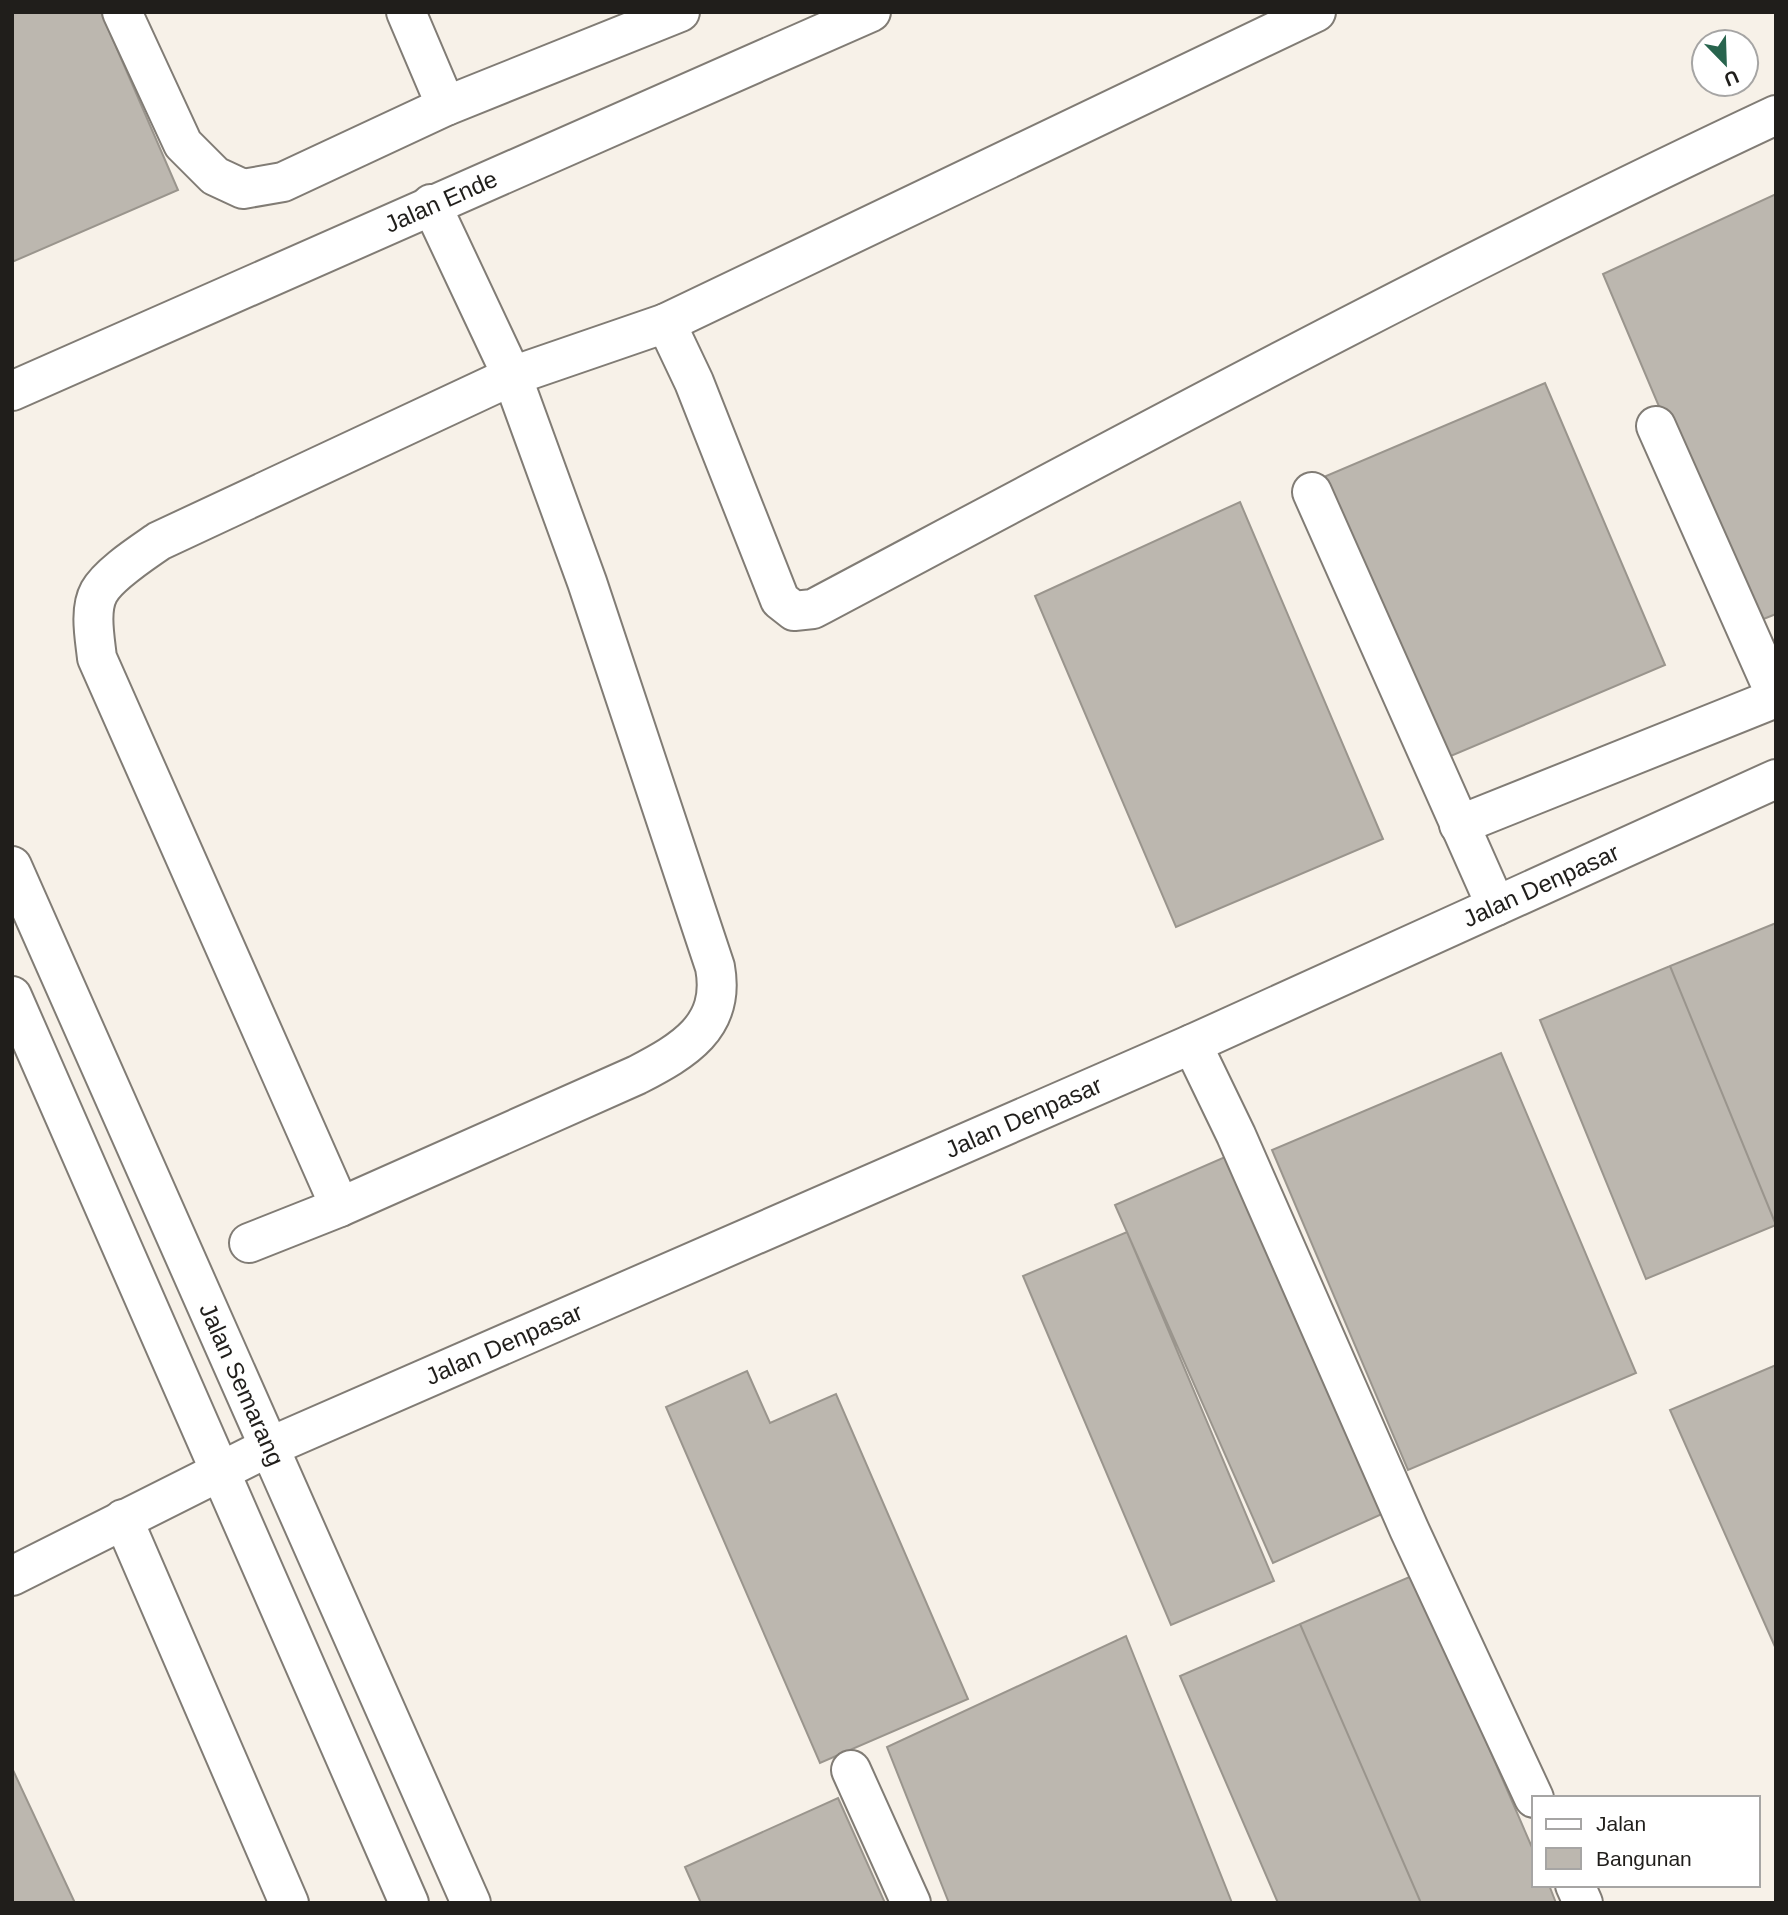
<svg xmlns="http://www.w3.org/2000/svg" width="1788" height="1915" font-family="Helvetica,sans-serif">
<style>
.building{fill:#bcb7af;stroke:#9a958d;stroke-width:2}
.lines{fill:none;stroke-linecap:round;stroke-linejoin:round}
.minor-casing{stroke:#817c75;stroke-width:42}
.minor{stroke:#fff;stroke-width:38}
.labels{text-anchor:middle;stroke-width:7;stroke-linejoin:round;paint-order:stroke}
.street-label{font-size:24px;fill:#201e1b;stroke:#fff}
</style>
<rect width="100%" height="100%" fill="#f7f1e8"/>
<!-- building -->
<path class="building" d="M12 12H101L178 190 12 262Z
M1776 194V614L1751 624 1603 274Z
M1545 383 1665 665 1439 761 1319 479Z
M1240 502 1383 839 1176 927 1035 596Z
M1776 923V1225L1670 966Z
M1670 966 1776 1225 1646 1279 1540 1020Z
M1501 1053 1636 1373 1408 1470 1272 1150Z
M1225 1157 1382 1514 1273 1563 1115 1205Z
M1127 1232 1274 1581 1171 1625 1023 1276Z
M1776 1365V1649L1670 1410Z
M747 1371 770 1423 836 1394 968 1699 820 1763 666 1407Z
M1414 1575 1534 1852V1885H1549L1556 1903H1421L1300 1624Z
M1300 1624 1421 1903H1278L1180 1676Z
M1126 1636 1232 1903H949L887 1747Z
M12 1768 75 1903H12Z
M838 1798 885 1903H701L685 1867Z"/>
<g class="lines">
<!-- minor casing -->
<g class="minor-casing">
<g id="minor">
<path d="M122 12 183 144 215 176 243 189 283 182 446 106 680 12"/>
<path d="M406 12 446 106"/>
<path d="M666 323 1316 12"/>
<path id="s1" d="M12 391 871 12"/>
<path d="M1656 426 1776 696"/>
<path d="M1312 492 1496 906"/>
<path d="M1459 825 1776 698"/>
<path id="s2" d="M12 866 471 1903"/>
<path d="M12 996 409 1903"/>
<path d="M1192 1044 1236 1135 1409 1529 1534 1798"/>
<path d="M340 1207 97 658C95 639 89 610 99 592 109 574 142 553 159 541L512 376 666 323 694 382 780 600 794 611 813 609C1131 440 1449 268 1776 115"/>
<path d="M249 1243 340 1207 637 1075C683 1051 726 1027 715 967L587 582 512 376 431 204"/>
<path d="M123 1519 289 1903"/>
<path id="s3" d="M12 1576 269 1447 1192 1044 1776 779"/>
<path d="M851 1770 911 1903"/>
<path d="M1575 1885 1583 1903"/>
</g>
</g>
<!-- minor -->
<use href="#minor" class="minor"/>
</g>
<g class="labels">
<!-- street labels -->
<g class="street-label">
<text dy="8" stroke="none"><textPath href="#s1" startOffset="469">Jalan Ende</textPath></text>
<text dy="8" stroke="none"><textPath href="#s3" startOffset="1678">Jalan Denpasar</textPath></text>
<text dy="8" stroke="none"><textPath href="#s3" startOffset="1111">Jalan Denpasar</textPath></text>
<text dy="8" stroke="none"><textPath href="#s3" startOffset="544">Jalan Denpasar</textPath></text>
<text dy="8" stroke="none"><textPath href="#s2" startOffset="567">Jalan Semarang</textPath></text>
</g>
</g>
<!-- border -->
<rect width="1788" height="1915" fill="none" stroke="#201e1b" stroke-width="28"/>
<!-- legend -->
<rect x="1532" y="1796" width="228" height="91" fill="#ffffff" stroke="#a6a5a4" stroke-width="2"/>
<rect x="1546" y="1819" width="35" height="10" fill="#ffffff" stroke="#a6a5a4" stroke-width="2"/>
<text x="1596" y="1831" font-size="21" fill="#201e1b">Jalan</text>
<rect x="1546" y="1848" width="35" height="21" fill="#bcb7af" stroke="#a6a5a4" stroke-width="2"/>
<text x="1596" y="1866" font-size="21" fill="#201e1b">Bangunan</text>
<!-- north arrow -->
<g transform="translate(1725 63) rotate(157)"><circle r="33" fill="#ffffff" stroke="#a6a5a4" stroke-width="2"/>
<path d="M0-5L12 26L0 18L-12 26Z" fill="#28644e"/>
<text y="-10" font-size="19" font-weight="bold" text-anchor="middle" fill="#201e1b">U</text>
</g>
</svg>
